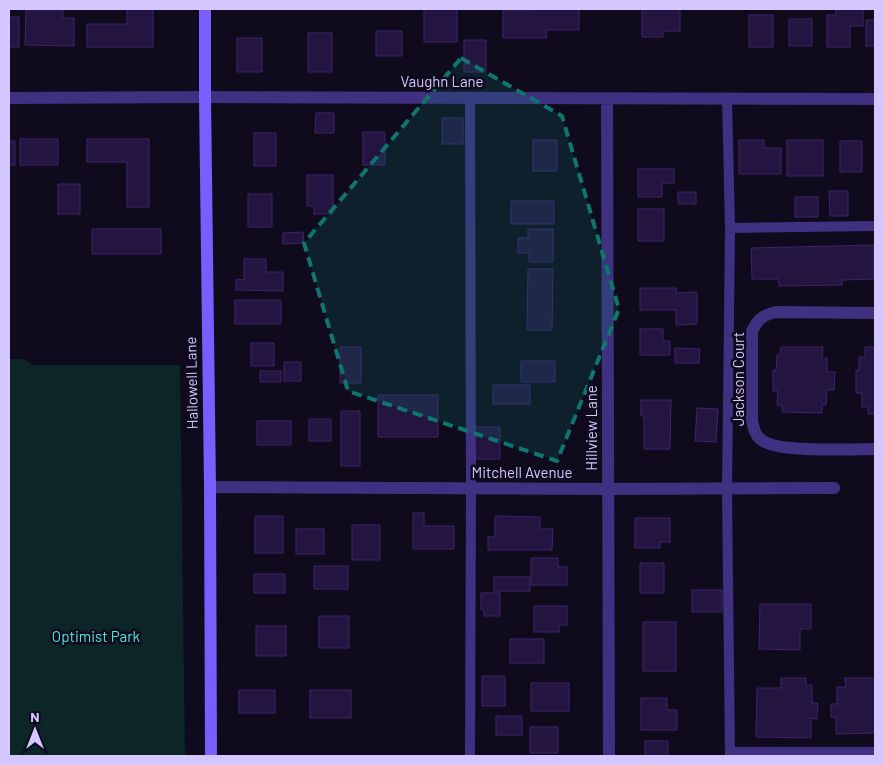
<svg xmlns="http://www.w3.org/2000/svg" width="884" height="765" font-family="Barlow,sans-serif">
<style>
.green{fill:#0c2527}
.building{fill:#231440;stroke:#3d246e}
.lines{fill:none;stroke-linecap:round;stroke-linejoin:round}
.lane{stroke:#3f3081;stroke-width:10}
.street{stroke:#3f3081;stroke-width:12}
.secondary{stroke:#785dff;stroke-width:12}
.marked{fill:#0f766e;fill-opacity:0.2;stroke:#0f766e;stroke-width:4;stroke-dasharray:10 6;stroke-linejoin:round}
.labels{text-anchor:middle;stroke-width:5;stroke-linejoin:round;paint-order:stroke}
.street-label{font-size:15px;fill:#d4c6ff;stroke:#100a1d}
.park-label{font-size:15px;fill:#48e9d8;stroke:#100a1d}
</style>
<rect width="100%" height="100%" fill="#100a1d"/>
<!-- green -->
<path class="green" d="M9 359H24L33 365H180L185 756H9Z"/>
<!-- building -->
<path class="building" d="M127 9H153V47H87V24H127Z
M424 9H457V42H424Z
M535 9H579V30H546L547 38H503V10H535Z
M642 9H680V31H663V37H642Z
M836 9H863V26H850V47H827V15H836Z
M26 10H63V18H74V46L25 45Z
M749 15H773V47H749Z
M9 17H19V47H9Z
M789 19H812V46H789Z
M866 20H875V46H866Z
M376 31H402V56H376Z
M308 33H332V72H308Z
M237 38H262V72H237Z
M464 40H486V72H464Z
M316 113H334V133H315Z
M442 118H463V144H442Z
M363 132H385V165H363Z
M254 133H276V166H254Z
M20 139H58V165H20Z
M87 139H149V207H127V162H87Z
M533 140H557V171H533Z
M739 140H764V148H781V174H739Z
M787 140H823V176H787Z
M9 141H15V165H9Z
M840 141H862V172H840Z
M638 169H674V183H662V197H638Z
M307 175H333V214H314V206H307Z
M58 184H80V214H58Z
M829 191H848V216H830Z
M678 192H696V204H678Z
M248 194H272V227H248Z
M795 197H818V217H795Z
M511 201H554V224H511Z
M638 209H664V241H638Z
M92 229H161V254H92Z
M528 229H553V262H529V253H518V238H528Z
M303 232 304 243 283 244V233Z
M874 245V279L842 280V285L779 286 778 279H752L751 248Z
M244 259H266V272H283V291L236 290V279L244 280Z
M528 269H553L552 330H527Z
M640 288H676V293L697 292V324L676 325V310H640Z
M235 300H281V324H235Z
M640 329H663V341H670V355H640Z
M251 343H274V366H251Z
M340 347H361V383H340Z
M781 347H823L822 358H827V372H835L834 390H827L826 405H822V413L782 412V405H777L778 391H773V370H776L777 355H780Z
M865 347H875V414H868V407H862V393H856V370H859V357H865Z
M675 348 700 349 699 363H675Z
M521 361H555V382H521Z
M284 362H301V381H284Z
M260 371H281V382H260Z
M493 385H530V404H493Z
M378 395H438V437H378Z
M641 400H671L670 449H644V416H641Z
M697 408 718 409 716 442 695 441Z
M341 411H360V466H341Z
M309 419H331V441H309Z
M257 421H291V445H257Z
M474 427H500V459H474Z
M413 513H424V526H454V549H413Z
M255 516H283V553H255Z
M495 516 540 517V529H553L552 550H488V537H495Z
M635 518H670V542H660V548H635Z
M352 525H380V560H352Z
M296 529H324V554H296Z
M531 558H558V567H567V585H531Z
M640 563H664V593H640Z
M314 566H348V589H314Z
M254 574H285V593H254Z
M494 577H530V591H494Z
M692 590H722V612H692Z
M481 593H500V616H484V610H481Z
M760 604H811V629H800V650L759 649Z
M534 606H567V625H559V632H534Z
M319 616H349V648H319Z
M643 622H676V671H643Z
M256 626H286V656H256Z
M510 639H544V663H510Z
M482 676H505V706H482Z
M781 678H806V685H812V703H818L817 719 811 718V738L756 737 757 688H781Z
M845 678H875V733L836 734V717H831V704H837V687H846Z
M531 683H569V711H531Z
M239 690H275V713H239Z
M310 690H351V718H310Z
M641 698H667V710H677V730H641Z
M496 716H522V735H496Z
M530 727H558V753H530Z
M645 741H668V756H645Z"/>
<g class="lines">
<!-- lane -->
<path class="lane" d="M470 98 471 489 470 756
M727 99 730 228 727 489 730 756
M730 228 875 226
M730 752H875"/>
<!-- street -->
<path class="street" d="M9 98 205 97 875 99
M607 99 609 756
M875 313 776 312C763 315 758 319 752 331V421C754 429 755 436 763 441 781 453 851 449 875 449
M210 487 608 489 834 488"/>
<!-- secondary -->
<path class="secondary" d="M205 9V97L210 487 211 756"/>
</g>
<!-- marked area -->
<path class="marked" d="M461 58 562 116 619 309 557 461 348 391 304 243Z"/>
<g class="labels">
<!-- street labels -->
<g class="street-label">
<text x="442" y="87">Vaughn Lane</text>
<text transform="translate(739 379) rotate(-90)" y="5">Jackson Court</text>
<text transform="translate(192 383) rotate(-91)" y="5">Hallowell Lane</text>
<text transform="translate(592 428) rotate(-90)" y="5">Hillview Lane</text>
<text x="522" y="478">Mitchell Avenue</text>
</g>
<!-- park labels -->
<g class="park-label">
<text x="96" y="642">Optimist Park</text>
</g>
</g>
<!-- border -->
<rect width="884" height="765" fill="none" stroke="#d4c6ff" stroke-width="20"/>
<!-- north arrow -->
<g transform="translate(35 730)" stroke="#100a1d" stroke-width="4" paint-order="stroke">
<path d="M0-4L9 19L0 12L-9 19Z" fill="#d4c6ff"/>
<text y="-8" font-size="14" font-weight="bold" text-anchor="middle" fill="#d4c6ff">N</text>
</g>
</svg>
